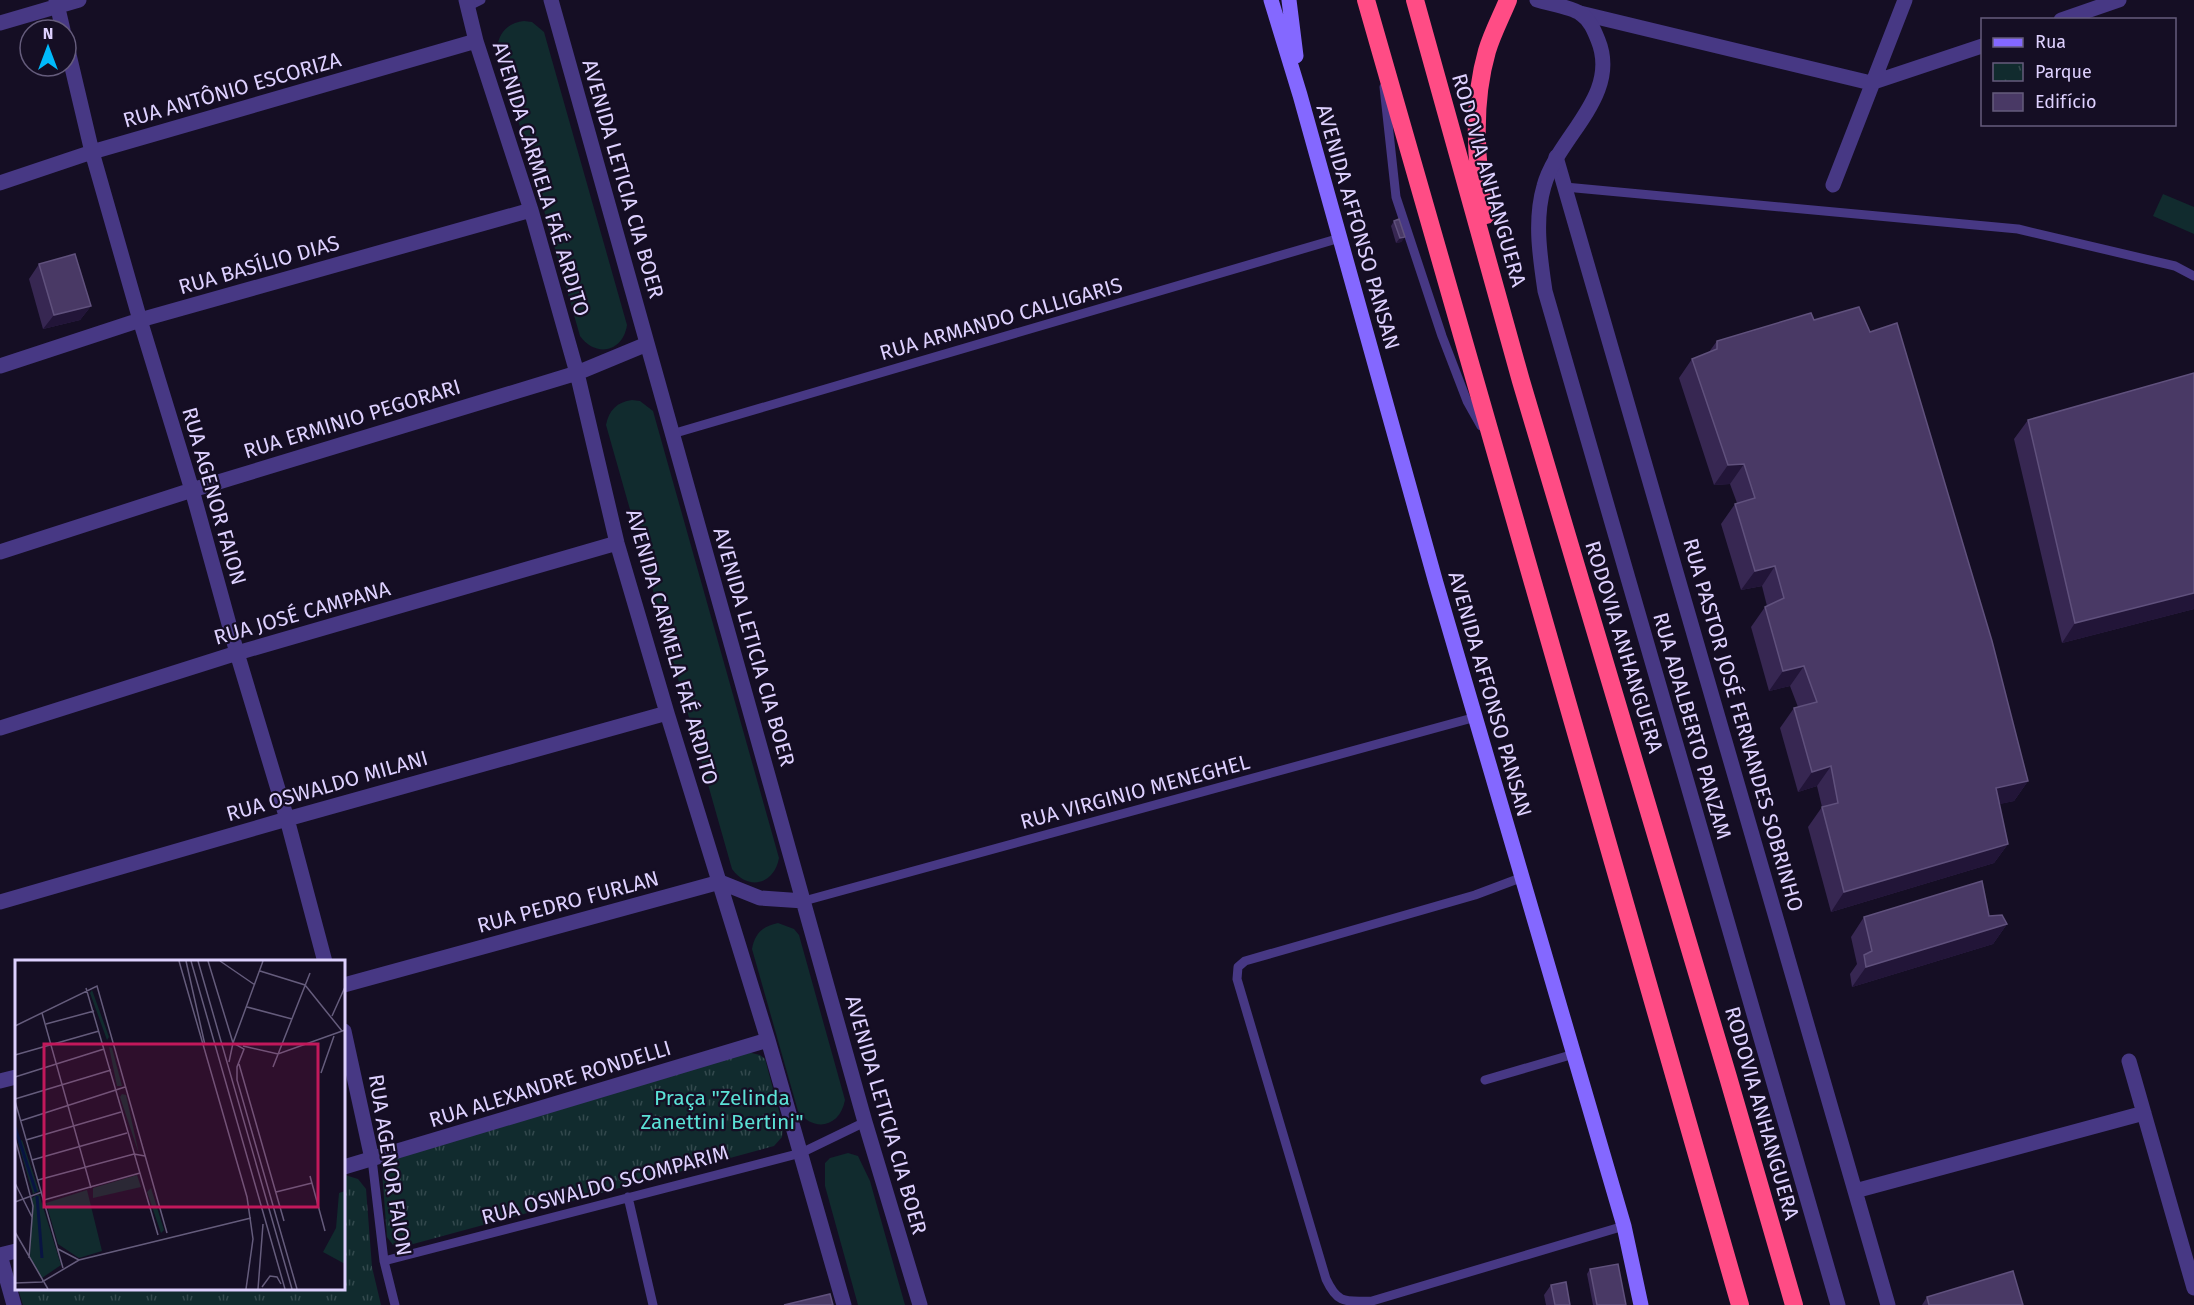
<svg xmlns="http://www.w3.org/2000/svg" width="2194" height="1305" font-family="'Fira Sans',sans-serif">
<style>
.grass{fill:#112b2e}
.park{fill:url(#park-tufts)}
.lines{fill:none;stroke-linecap:round;stroke-linejoin:round}
.service{stroke:#473884;stroke-width:9}
.minor{stroke:#473884;stroke-width:15}
.tertiary{stroke:#473884;stroke-width:15}
.secondary{stroke:#8468ff;stroke-width:15}
.motorway{stroke:#ff4c85;stroke-width:18}
.wall{fill:#372752}
.shaded-wall{fill:#221538}
.building{fill:#493965;stroke:#60517d;stroke-width:1.5}
.labels{text-anchor:middle;stroke-width:4.5;stroke-linejoin:round;paint-order:stroke}
.street-label{font-size:21px;fill:#ded1ff;stroke:#150e24}
.park-label{font-size:21px;fill:#5be1d6;stroke:#150e24}
.inset-river{fill:none;stroke:#091442;stroke-width:3}
.inset-road{fill:none;stroke:#655c7c;stroke-width:1.5}
.view{fill:#c2185b;fill-opacity:0.15;stroke:#c2185b;stroke-width:3}
.inset-edge{fill:none;stroke:#ded1ff;stroke-width:3}
</style>
<defs>
<pattern id="park-tufts" width="24" height="20" patternUnits="userSpaceOnUse" patternTransform="scale(1.5)"><rect width="24" height="20" fill="#112b2e"/><path d="M3 7l-1-3M5 7V3M7 7l1-3M15 17l-1-3M17 17v-4M19 17l1-3" fill="none" stroke="#33494d"/></pattern>
</defs>
<rect width="100%" height="100%" fill="#150e24"/>
<!-- grass -->
<path class="grass" d="M524 21 532 22 544 32 627 325C623 352 596 358 580 336L497 47C500 31 508 23 524 21Z
M2163 194 2194 207V234L2153 216Z
M632 400 640 401 653 411 779 858C774 885 748 891 732 869L606 425C609 410 617 402 632 400Z
M778 923 794 929 799 935 845 1100C840 1127 814 1133 798 1111L752 949C755 933 763 926 778 923Z
M848 1153 858 1156 870 1181 905 1305H858L825 1186V1163L830 1158Z"/>
<!-- park -->
<path class="park" d="M747 1052 760 1055 765 1059 783 1126 782 1137 774 1146 402 1247 393 1245 387 1237 382 1172 386 1163 389 1160Z
M345 1175 358 1179 366 1189 372 1267 381 1305H23L18 1289 344 1288V1176Z"/>
<g class="lines">
<!-- service -->
<path class="service" d="M467 7 481 0
M1384 87 1396 197 1442 336 1467 401 1481 426
M1565 187 2018 229 2175 266 2194 276
M672 434 1340 238
M1523 877 1475 895 1245 961 1238 967 1237 979 1326 1279C1338 1305 1346 1301 1372 1301L1624 1226
M804 901 1476 717
M1485 1080 1574 1054
M372 1159 384 1261 395 1305
M628 1197 653 1305
M384 1261 801 1153 865 1122"/>
<!-- minor -->
<path class="minor" d="M56 0 63 30
M466 0 476 41 531 210 577 373 617 543 667 713 768 1040 844 1305
M551 0 865 1122 920 1305
M1580 13 1871 83 1982 46
M2061 20 2119 0
M0 23 79 0
M66 42 92 152 140 320 192 490 237 653 287 819 325 962
M1556 157 1888 1305
M0 183 92 152 476 41
M1833 185 1905 0
M0 366 140 320 531 210
M0 552 192 490 577 373 647 344
M0 728 237 653 617 543
M0 902 287 819 667 713
M344 985 720 882 760 898 804 901
M344 1031 372 1159
M2129 1061 2194 1288
M0 1081 16 1077
M344 1167 768 1040
M1855 1191 2144 1113
M0 1255 14 1305
M0 1255 16 1251"/>
<!-- tertiary -->
<path class="tertiary" d="M1537 0C1549 4 1572 7 1581 14 1590 20 1594 30 1598 40 1621 96 1557 137 1544 186 1534 220 1540 257 1545 291L1838 1305"/>
<!-- secondary -->
<path class="secondary" d="M1271 0 1300 95 1436 583 1624 1226 1641 1305
M1289 0 1296 56"/>
<!-- motorway -->
<path class="motorway" d="M1366 0 1740 1305
M1415 0 1521 381 1728 1077 1794 1305
M1486 215C1475 163 1472 103 1487 51 1492 34 1501 17 1508 0"/>
</g>
<!-- wall -->
<path class="wall" d="M1394 221 1405 237 1401 242 1396 243 1391 226Z
M39 264 91 306 80 320 43 329 29 279Z
M1717 341 2028 781 2014 801 1999 804 2008 844 1994 863 1831 912 1808 827 1822 807 1817 786 1798 792 1780 728 1794 708 1798 707 1790 686 1769 691 1751 627 1765 607 1767 606 1762 586 1741 590 1721 524 1735 504 1737 503 1730 484 1714 485 1679 378 1692 359 1709 352Z
M2194 373V609L2062 643 2014 439 2028 420Z
M1989 916 2007 924 1993 944 1852 987 1850 974 1857 964 1851 937 1864 917Z
M1590 1269 1626 1305H1593L1587 1274Z
M1551 1285 1570 1305H1546L1544 1295Z
M1927 1297 2023 1305H1922Z"/>
<!-- shaded-wall -->
<path class="shaded-wall" d="M1405 237 1401 242 1396 243 1400 238Z
M91 306 80 320 43 329 54 315Z
M1744 464 1730 484 1714 485 1728 465Z
M1775 566 1762 586 1741 590 1755 571Z
M2194 593V609L2062 643 2075 623Z
M1804 666 1790 686 1769 691 1783 671Z
M1831 766 1817 786 1798 792 1812 772Z
M2028 781 2014 801 1982 808 1996 788Z
M2008 844 1994 863 1831 912 1844 892Z
M2007 924 1993 944 1852 987 1866 967Z"/>
<!-- building -->
<path class="building" d="M1399 219 1405 237 1400 238 1394 221Z
M75 254 91 306 54 315 39 264Z
M1859 307 1870 332 1897 323 1992 641 2028 781 1996 788 2008 844 1844 892 1822 807 1838 803 1831 766 1812 772 1794 708 1817 702 1804 666 1783 671 1765 607 1784 598 1775 566 1755 571 1735 504 1755 498 1744 464 1728 465 1692 359 1717 349V341L1811 313 1814 320Z
M2194 373V593L2075 623 2028 420Z
M1982 881 1989 916 2002 915 2007 924 1866 967 1864 955 1872 951 1864 917Z
M1618 1264 1626 1305H1597L1590 1269Z
M2013 1271 2023 1305H1929L1927 1297Z
M1566 1282 1570 1305H1555L1551 1285Z
M830 1294 833 1305H784Z"/>
<g class="labels">
<!-- street labels -->
<g class="street-label">
<text transform="translate(232 90) rotate(-16)" y="7">RUA ANTÔNIO ESCORIZA</text>
<text transform="translate(541 179) rotate(73)" y="7">AVENIDA CARMELA FAÉ ARDITO</text>
<text transform="translate(623 179) rotate(74)" y="7">AVENIDA LETICIA CIA BOER</text>
<text transform="translate(1489 180) rotate(74)" y="7">RODOVIA ANHANGUERA</text>
<text transform="translate(1358 227) rotate(74)" y="7">AVENIDA AFFONSO PANSAN</text>
<text transform="translate(259 265) rotate(-16)" y="7">RUA BASÍLIO DIAS</text>
<text transform="translate(1001 319) rotate(-16)" y="7">RUA ARMANDO CALLIGARIS</text>
<text transform="translate(352 419) rotate(-17)" y="7">RUA ERMINIO PEGORARI</text>
<text transform="translate(214 496) rotate(74)" y="7">RUA AGENOR FAION</text>
<text transform="translate(302 613) rotate(-16)" y="7">RUA JOSÉ CAMPANA</text>
<text transform="translate(672 647) rotate(74)" y="7">AVENIDA CARMELA FAÉ ARDITO</text>
<text transform="translate(754 647) rotate(74)" y="7">AVENIDA LETICIA CIA BOER</text>
<text transform="translate(1624 647) rotate(73)" y="7">RODOVIA ANHANGUERA</text>
<text transform="translate(1490 694) rotate(74)" y="7">AVENIDA AFFONSO PANSAN</text>
<text transform="translate(1743 725) rotate(74)" y="7">RUA PASTOR JOSÉ FERNANDES SOBRINHO</text>
<text transform="translate(1692 726) rotate(74)" y="7">RUA ADALBERTO PANZAM</text>
<text transform="translate(327 786) rotate(-16)" y="7">RUA OSWALDO MILANI</text>
<text transform="translate(1135 792) rotate(-15)" y="7">RUA VIRGINIO MENEGHEL</text>
<text transform="translate(568 902) rotate(-15)" y="7">RUA PEDRO FURLAN</text>
<text transform="translate(550 1084) rotate(-17)" y="7">RUA ALEXANDRE RONDELLI</text>
<text transform="translate(1762 1113) rotate(74)" y="7">RODOVIA ANHANGUERA</text>
<text transform="translate(886 1115) rotate(74)" y="7">AVENIDA LETICIA CIA BOER</text>
<text transform="translate(390 1165) rotate(81)" y="7">RUA AGENOR FAION</text>
<text transform="translate(605 1185) rotate(-15)" y="7">RUA OSWALDO SCOMPARIM</text>
</g>
<!-- park labels -->
<g class="park-label">
<text x="722" y="1105">Praça "Zelinda<tspan x="722" dy="24">Zanettini Bertini"</tspan></text>
</g>
</g>
<!-- overview -->
<g transform="translate(15 960)">
<rect width="330" height="330" fill="#150e24"/>
<path d="M77 30 94 77 92 80 75 33ZM94 87 97 88 107 126H102ZM107 134 111 135 124 194 105 137ZM136 228 149 270 146 273 132 232Z" fill="#112b2e"/>
<path d="M7 180 24 231 18 234 3 182ZM330 231V304L308 292 321 268 324 233Z" fill="#112b2e"/>
<path d="M122 215 126 227 78 238V228ZM72 230 87 291 64 298 43 284 31 243ZM24 234 46 305 27 318 15 298 17 238Z" fill="#112b2e"/>
<path class="inset-river" d="M0 167 21 232M22 236 27 298"/>
<path class="inset-road" d="M164 1 232 237 238 279 231 329M171 1 190 85M176 1 270 329M183 1 277 329M193 1 218 83M205 1 240 25M248 1 218 83 229 89 222 107V120L282 329M245 11 290 25 327 71M71 28 143 275M232 47 277 59M27 53 76 228M317 56 330 27M31 64 79 51M0 66 82 26 152 273M228 86 263 94 330 70M0 95 84 71M214 102 218 83M224 104 269 261M258 107 295 13M306 113 319 76M0 117 89 89M0 139 96 110M0 141 48 308M5 161 110 127M0 178 18 246 14 298M11 180 106 152M17 200 112 173M295 216 310 271M23 220 119 194 130 196M0 223 17 257M261 232 297 223M29 240 125 213M0 242 27 232M0 272 33 329M43 289 64 300M0 323 27 322 64 300 236 258M247 327 255 316 262 317 266 324M243 329 248 264"/>
<path class="view" d="M29 84H303V247H29Z"/>
<rect width="330" height="330" class="inset-edge"/>
</g>
<!-- legend -->
<rect x="1981" y="18" width="195" height="108" fill="#150e24" stroke="#655c7c" stroke-width="1.5"/>
<rect x="1993" y="38" width="30" height="9" fill="#8468ff" stroke="#655c7c" stroke-width="1.5"/>
<text x="2035" y="48" font-size="18" fill="#ded1ff">Rua</text>
<rect x="1993" y="63" width="30" height="18" fill="url(#park-tufts)" stroke="#655c7c" stroke-width="1.5"/>
<text x="2035" y="78" font-size="18" fill="#ded1ff">Parque</text>
<rect x="1993" y="93" width="30" height="18" fill="#493965" stroke="#655c7c" stroke-width="1.5"/>
<text x="2035" y="108" font-size="18" fill="#ded1ff">Edifício</text>
<!-- north arrow -->
<g transform="translate(48 48)"><circle r="28" fill="#150e24" stroke="#655c7c" stroke-width="1.5"/>
<path d="M0-4.5L10 22L0 15L-10 22Z" fill="#00bafc"/>
<text y="-9" font-size="16" font-weight="bold" text-anchor="middle" fill="#ded1ff">N</text>
</g>
</svg>
